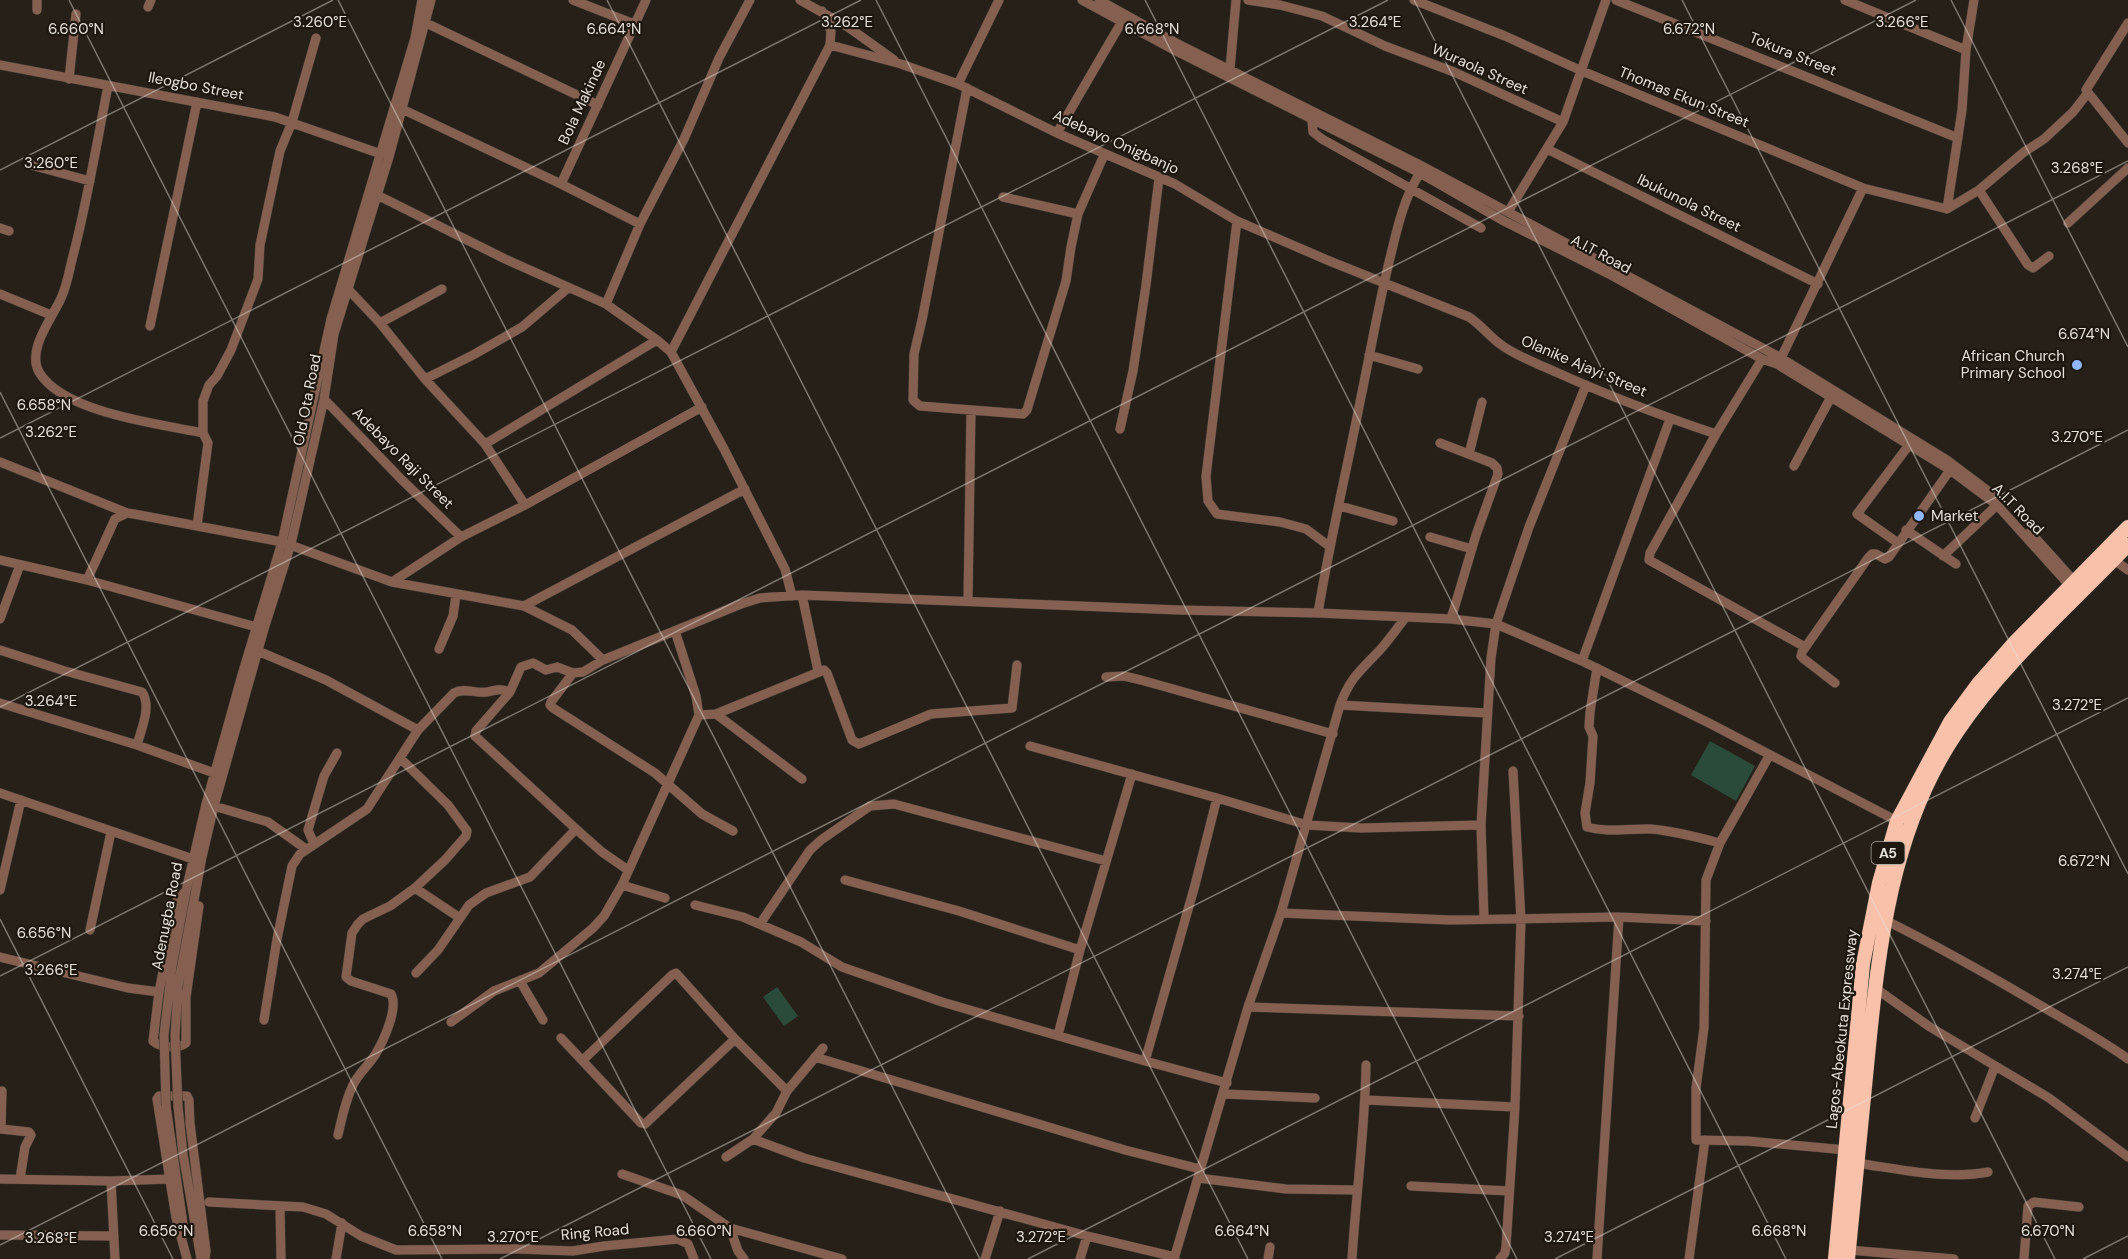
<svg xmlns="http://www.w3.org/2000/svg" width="2128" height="1259" font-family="'DM Sans',sans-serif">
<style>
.grass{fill:#2b4b3a}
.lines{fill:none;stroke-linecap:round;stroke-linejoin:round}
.minor-casing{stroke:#413b33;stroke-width:10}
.highway-casing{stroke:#413b33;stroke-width:15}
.minor{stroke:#855f50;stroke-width:9}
.highway{stroke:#fac1aa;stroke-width:14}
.minor-bridge-casing{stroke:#413b33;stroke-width:10;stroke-linecap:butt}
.minor-bridge{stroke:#855f50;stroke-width:9}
.ticks{fill:none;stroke:#e4e0da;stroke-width:1.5;stroke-opacity:0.45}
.poi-dot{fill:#91b8fd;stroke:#1d170f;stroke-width:2}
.labels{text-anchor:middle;stroke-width:4.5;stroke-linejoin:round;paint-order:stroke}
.shield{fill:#1d170f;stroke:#a8a49d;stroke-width:1.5}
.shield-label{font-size:14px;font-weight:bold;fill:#e4e0da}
.street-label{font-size:15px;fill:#e4e0da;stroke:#1d170f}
.poi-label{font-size:15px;fill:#e4e0da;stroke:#1d170f;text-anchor:end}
.ticks-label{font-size:15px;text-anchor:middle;fill:#e4e0da;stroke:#1d170f;stroke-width:4.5;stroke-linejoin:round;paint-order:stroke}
</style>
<rect width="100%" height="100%" fill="#262018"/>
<!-- grass -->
<path class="grass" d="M1710 741 1755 766 1736 801 1691 775Z
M777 987 798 1016 784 1026 763 997Z"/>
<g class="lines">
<!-- minor casing -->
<g class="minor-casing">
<path id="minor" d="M37 0V10
M573 0 634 24
M800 0 848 27 894 60
M1082 0 1176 51 1420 173 1502 220 1611 275 1762 359 1777 364 1950 470 1997 505 2070 586
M1099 0 1178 44 1418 164 1781 358 1947 460 1996 497
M1248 0 1280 5 1322 16 1385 46 1454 72 1563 122
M1414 0 1505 36 1582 71 1863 188 1947 209
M1616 0 1958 138
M1845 0 1966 50
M148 7 151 0
M426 23 598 105
M2128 23 2086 90 2128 143
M830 45 901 64 958 84 1057 133 1175 184 1237 221 1327 260 1469 317C1481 325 1489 336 1500 344 1517 357 1539 364 1558 373 1609 396 1662 416 1716 434
M0 65 275 117 381 154
M1230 69 1236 0
M69 79 76 14
M958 84 999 0
M108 86C97 142 88 197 74 252 70 266 68 282 62 296 54 316 26 349 39 372 63 413 160 424 203 433
M967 88 922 320 914 354 913 400 920 406 1023 414 1027 410 1066 281 1071 247 1078 214 1104 155
M402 109 561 184 640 224
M1312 121 1313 132 1322 139 1481 228
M1057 133 1121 23
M1547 149 1818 284
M31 165 90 181
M561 184 646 0
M1979 190 2028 265 2033 268 2049 256
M377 195 505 259 606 304 657 340 671 352 724 449 785 569 792 596
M1003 197 1078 214
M1947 209 1962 110 1966 50 1974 0
M1947 209 1979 190 2024 152 2044 139 2073 112 2087 94
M1508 212 1563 122 1606 0
M1237 221 1206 476 1208 501 1217 514 1280 522 1306 529 1329 546
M2068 223 2128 168
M0 228 9 231
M347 288 380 323 425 379 485 444 525 505
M0 294 51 315
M606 304 640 224 684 139 719 58 750 0
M380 323 442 289
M150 326 197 102
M671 352 830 45 831 31 822 11
M1369 355 1418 369
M1781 358 1863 188
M1762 359 1716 434 1650 553 1649 560 1805 647
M425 379 473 355 522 327 568 288
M324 399 401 479 461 537
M1120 429 1133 371 1146 285 1159 178
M1440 443 1492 463 1497 468 1498 474 1476 535 1451 619
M485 444 657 340
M1469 454 1482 402
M0 462 127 513
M1794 466 1831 397
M1340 506 1393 521
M197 526 208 443 203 433V401L209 385 217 376 231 350 258 279 260 245 280 151 292 122 316 38
M1906 530 1956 564
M2030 532 2075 582
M1430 537 1472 549
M1898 543 1857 514 1909 445
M1943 556 1997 505
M0 560 87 580 256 627
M2114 560 2128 570
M87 580 115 519 127 513 134 514 282 542 392 582 524 606 572 630 603 660
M392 582 461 537 525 505 702 407
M802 595 818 671
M968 600 971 410
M524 606 745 489
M1318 613C1330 540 1347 469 1361 397 1371 349 1379 302 1391 254 1398 225 1404 198 1420 173
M0 619 20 565
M439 649 453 616 456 595
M0 650 65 671 142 692C152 706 141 730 137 745
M258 651 326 680 418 730
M1582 661 1670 419
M1597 668 1590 712 1589 727 1593 736 1590 783 1585 813 1587 827C1608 833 1630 828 1651 829 1675 831 1697 837 1720 843
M1106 677 1124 676 1141 680 1333 734
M1835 683 1804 659 1801 656 1802 652 1868 558 1872 554H1876L1885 559 1889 557 1950 470
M510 692 476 731 475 736 576 829 602 852 628 870
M0 703 137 745 214 773
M1340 705 1487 713
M716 714 802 779
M699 715 716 714 824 670 827 673 852 740 859 744 931 714 1012 708 1017 665
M1030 746 1217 798 1307 825 1361 828 1481 825
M1769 756 1720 843 1706 880 1704 1028 1696 1088V1140L1748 1141 1846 1150
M0 793 193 859
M214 806 268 822 306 849
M733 831 702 814 655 773 553 708 550 705 551 702 573 673 583 672 603 660 741 604 760 598 802 595 1179 610 1318 613 1451 619 1496 624 1582 661 1709 723 1897 821
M314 844 308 830 324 776 337 753
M845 880 959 911 1080 950
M622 885 665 898
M415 888 460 918
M0 890 21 800
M186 891 178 898 176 905 159 992 153 1041C161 1048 178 1049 186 1043V997L199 906
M695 905 743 917 801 942 842 967 942 1002 1145 1061 1227 1083
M1281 913 1450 920 1619 917 1706 921
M1484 919 1481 825 1491 658 1496 624 1529 527 1586 385
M1885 920C1937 946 1987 974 2038 1004 2068 1022 2099 1038 2128 1059
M760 924 810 850 821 840 870 806 894 804 1106 861
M90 930 111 832
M0 957 128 988 159 992
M416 973 438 950 469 905 486 893 530 877 576 829
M520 981 543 1020
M1875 988 1930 1027 2049 1098 2128 1157
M1248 1007 1519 1016
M264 1020 277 939 292 866 300 854 367 809 418 730 454 693C465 687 475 694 487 692 498 690 498 688 510 692L521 667 533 663 546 670 557 667 573 673
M451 1022 494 991 539 973 593 928 604 916 622 885 699 715 696 696 675 631
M164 1035 172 966 186 891 206 804 242 675 282 542 331 319 415 38 422 0
M1058 1035 1080 950 1132 774
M175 1036 178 986 202 857 214 806 264 629 291 544 324 399 334 334 389 157 431 0
M561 1038 641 1123 645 1124 735 1039
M815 1057 1125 1150 1200 1169
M583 1060 672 975 676 973 735 1039 787 1091
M1145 1061 1195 885 1217 798
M2 1091 1 1129 29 1132 31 1135 25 1147 20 1179
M1224 1094 1315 1098
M1366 1100 1515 1107
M166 1106 183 1224
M178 1106 183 1154 201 1259
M1975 1118 1995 1066
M338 1135C342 1118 345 1101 353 1085 358 1074 368 1066 375 1055 383 1042 399 1008 391 994L351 981 346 977 352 933 358 924 363 919 390 906 415 888 445 860 466 836 467 831 448 805 400 758
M753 1139 804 1158 1087 1236 1175 1257
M726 1157 753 1139 776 1113 787 1091 823 1048
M1856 1163C1899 1169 1945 1180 1988 1172
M622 1174 682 1195 730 1228 842 1259
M1198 1178 1286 1189 1356 1190
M0 1179 111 1181 170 1179
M111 1181 115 1259
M1411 1186 1509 1191
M209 1202 303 1207 326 1214 361 1236 396 1250 517 1249 573 1251 604 1246 678 1239 688 1244 694 1259
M280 1206 281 1259
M730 1228 738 1251 744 1259
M0 1235 114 1236
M1849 1250 1954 1259
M187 1259 176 1218 157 1099 159 1096H187L189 1100 190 1123 206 1251 205 1259
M336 1259 342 1223
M985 1259 1000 1211
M1080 1259 1087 1236
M1174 1259 1248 1007 1281 913 1340 705C1350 678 1360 671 1379 651 1389 640 1397 628 1406 617
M1268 1259 1270 1247
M1352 1259C1356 1194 1365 1130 1366 1065
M1500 1259 1505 1253 1506 1246 1515 1107 1521 920 1513 771
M1597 1259 1619 917
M1689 1259 1705 1140
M2024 1259 2028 1206 2034 1202 2079 1207"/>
</g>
<!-- highway casing -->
<g class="highway-casing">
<path id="highway" d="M1835 1259 1863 964 1879 883 1897 821 1950 722 1978 684 2015 642 2128 527
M1848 1259C1855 1192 1861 1124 1868 1056 1879 944 1892 828 1957 732 2005 661 2070 606 2128 545"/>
</g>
<!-- minor -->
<use href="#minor" class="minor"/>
<!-- highway -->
<use href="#highway" class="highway"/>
<!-- minor-bridge casing -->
<g class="minor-bridge-casing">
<path id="minor-bridge" d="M164 1035 166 1106
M175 1036 178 1106"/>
</g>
<!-- minor-bridge -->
<use href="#minor-bridge" class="minor-bridge"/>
</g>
<!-- ticks -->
<path class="ticks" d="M69 0 711 1259M338 0 980 1259M607 0 1248 1259M876 0 1517 1259M1145 0 1786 1259M1414 0 2055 1259M1682 0 2128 874M1951 0 2128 347M0 170 333 0M0 392 442 1259M0 438 861 0M0 707 1388 0M0 919 173 1259M0 976 1916 0M0 1245 2128 161M500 1259 2128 430M1028 1259 2128 698M1555 1259 2128 967M2083 1259 2128 1236"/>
<!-- markers -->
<g class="poi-dot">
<circle cx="2077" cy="365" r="6"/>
<circle cx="1919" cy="516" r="6"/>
</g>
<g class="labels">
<!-- shield labels -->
<rect class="shield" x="1871.5" y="842" width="33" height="22" rx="4.5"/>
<g class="shield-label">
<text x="1888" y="858">A5</text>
</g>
<!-- street labels -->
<g class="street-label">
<text transform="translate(1793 54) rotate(22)" y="5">Tokura Street</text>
<text transform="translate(1480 69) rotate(24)" y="5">Wuraola Street</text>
<text transform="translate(196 86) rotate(11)" y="5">Ileogbo Street</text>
<text transform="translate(1684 97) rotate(22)" y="5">Thomas Ekun Street</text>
<text transform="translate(582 102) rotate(-65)" y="5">Bola Makinde</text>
<text transform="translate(1116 142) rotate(24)" y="5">Adebayo Onigbanjo</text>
<text transform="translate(1689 203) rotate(26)" y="5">Ibukunola Street</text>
<text transform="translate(1601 254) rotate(28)" y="5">A.I.T Road</text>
<text transform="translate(1584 366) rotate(23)" y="5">Olanike Ajayi Street</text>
<text transform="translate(307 400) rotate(-79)" y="5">Old Ota Road</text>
<text transform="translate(403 458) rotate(45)" y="5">Adebayo Raji Street</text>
<text transform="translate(2018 509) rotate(45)" y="5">A.I.T Road</text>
<text transform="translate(167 916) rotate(-79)" y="5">Adenugba Road</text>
<text transform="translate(1842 1029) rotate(-84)" y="5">Lagos-Abeokuta Expressway</text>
<text transform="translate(595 1232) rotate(-5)" y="5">Ring Road</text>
</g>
<!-- poi labels -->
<g class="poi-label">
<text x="2065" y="361">African Church<tspan x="2065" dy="17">Primary School</tspan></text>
<text x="1931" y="521" text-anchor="start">Market</text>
</g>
</g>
<g class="ticks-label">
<text x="320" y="27">3.260°E</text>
<text x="847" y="27">3.262°E</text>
<text x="1902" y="27">3.266°E</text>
<text x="1375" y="27">3.264°E</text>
<text x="76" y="34">6.660°N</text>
<text x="614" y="34">6.664°N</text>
<text x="1152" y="34">6.668°N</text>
<text x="1689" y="34">6.672°N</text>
<text x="51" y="168">3.260°E</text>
<text x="2077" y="173">3.268°E</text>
<text x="2084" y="339">6.674°N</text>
<text x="44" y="410">6.658°N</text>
<text x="51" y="437">3.262°E</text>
<text x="2077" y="442">3.270°E</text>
<text x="51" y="706">3.264°E</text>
<text x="2077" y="710">3.272°E</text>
<text x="2084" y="866">6.672°N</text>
<text x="44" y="938">6.656°N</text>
<text x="51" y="975">3.266°E</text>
<text x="2077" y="979">3.274°E</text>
<text x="166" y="1236">6.656°N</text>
<text x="435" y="1236">6.658°N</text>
<text x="704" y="1236">6.660°N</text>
<text x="1242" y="1236">6.664°N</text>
<text x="1779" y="1236">6.668°N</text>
<text x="2048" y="1236">6.670°N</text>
<text x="513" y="1242">3.270°E</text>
<text x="1041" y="1242">3.272°E</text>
<text x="1569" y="1242">3.274°E</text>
<text x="51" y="1243">3.268°E</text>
</g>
</svg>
